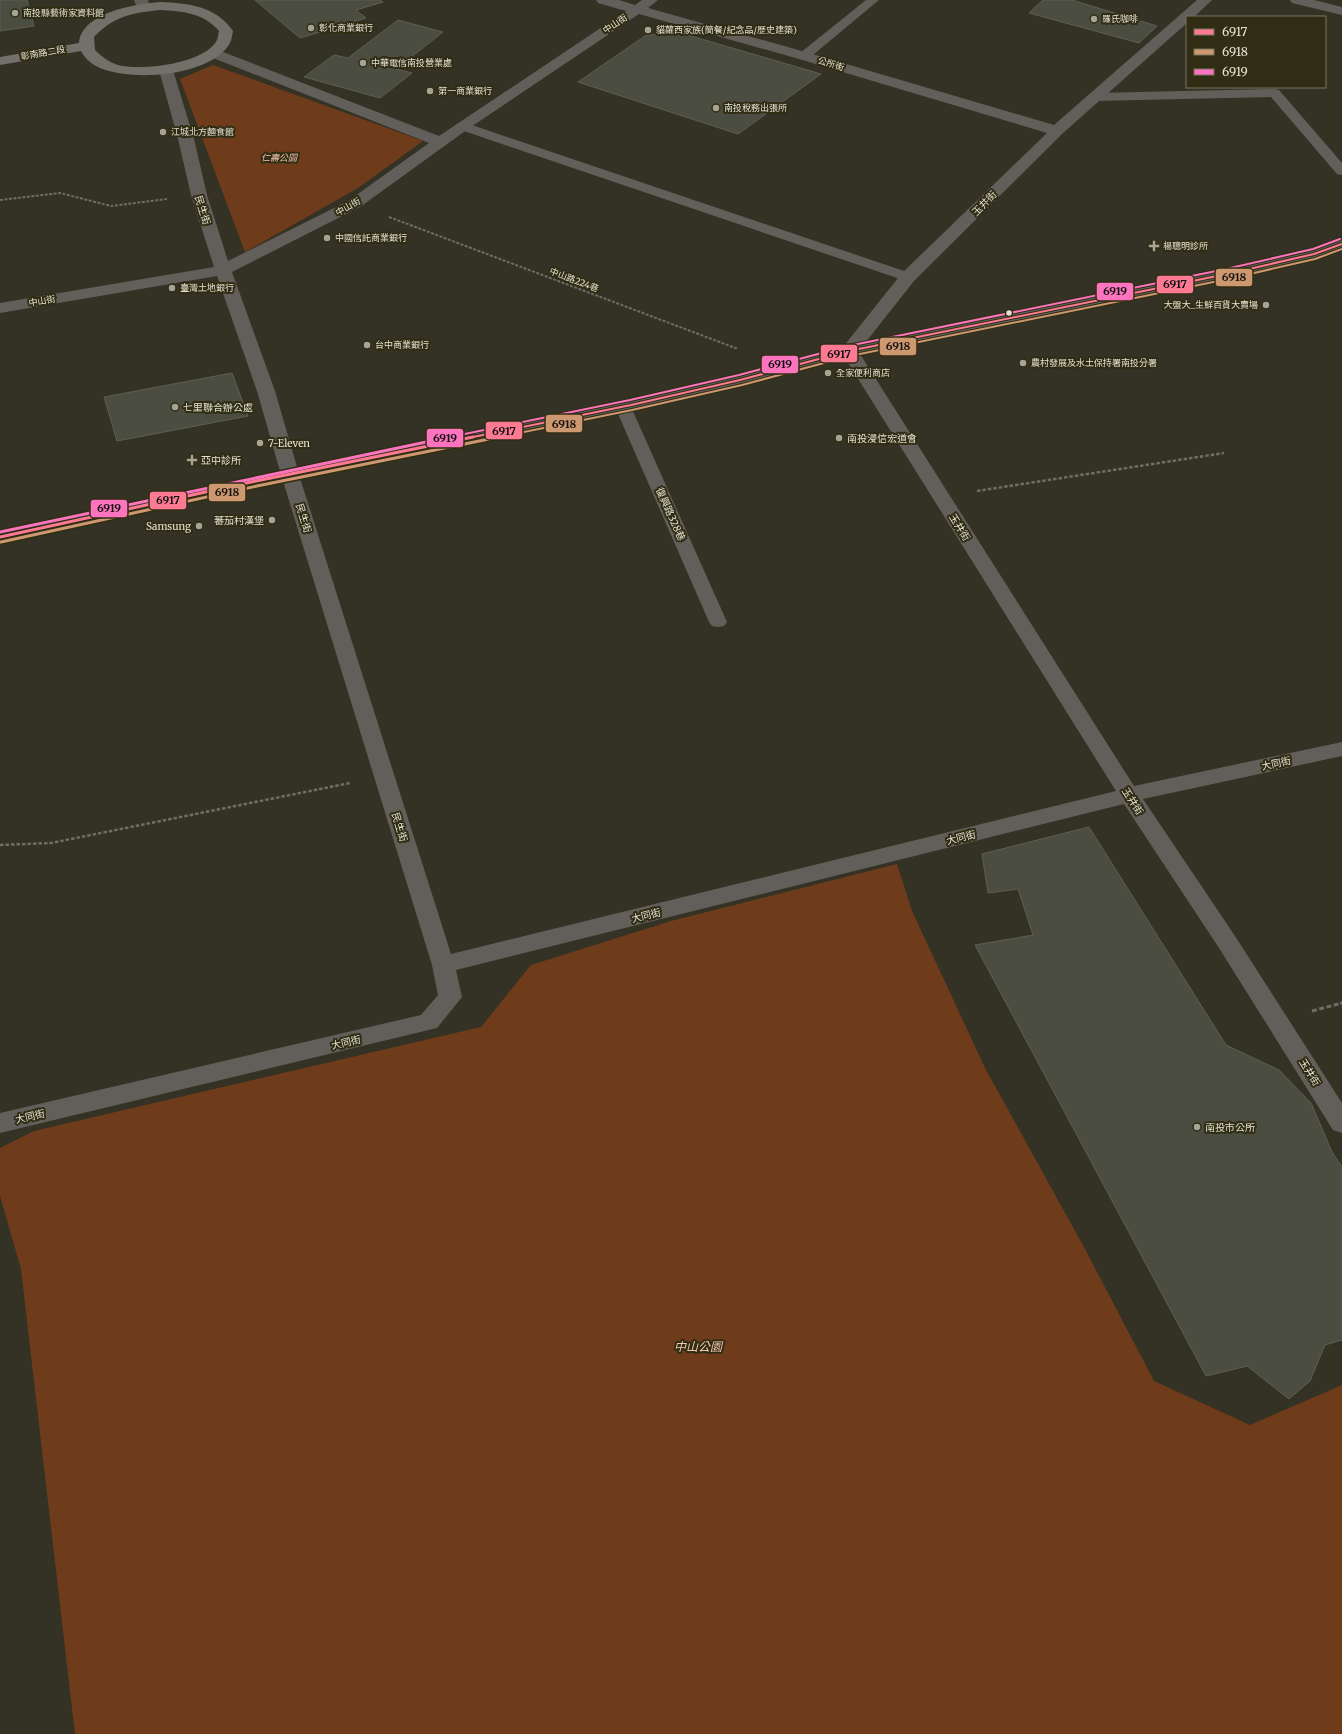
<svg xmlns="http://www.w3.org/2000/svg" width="1342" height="1734" font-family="Merriweather,'Noto Sans TC',serif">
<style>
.green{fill:#6f3c1b}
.building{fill:#4b4d41;stroke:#5d5f53}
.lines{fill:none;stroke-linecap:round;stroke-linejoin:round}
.path-far2{stroke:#6f6d66;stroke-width:2;stroke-dasharray:3 1.5;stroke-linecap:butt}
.path-far1{stroke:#6f6d66;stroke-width:2.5;stroke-dasharray:3.5 2;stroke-linecap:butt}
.path{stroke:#6f6d66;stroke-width:3;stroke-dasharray:5 2.5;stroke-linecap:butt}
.service{fill:#625f5a;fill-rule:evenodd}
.minor{fill:#625f5a;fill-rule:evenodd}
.primary{fill:#736f69;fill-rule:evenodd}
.bus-1-far1-casing{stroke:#302d14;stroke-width:4}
.bus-1-casing{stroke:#302d14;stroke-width:6}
.bus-2-far1-casing{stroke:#302d14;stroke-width:4}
.bus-2-casing{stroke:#302d14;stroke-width:6}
.bus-3-far1-casing{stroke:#302d14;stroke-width:4}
.bus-3-casing{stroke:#302d14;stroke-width:6}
.bus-1-far1{stroke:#fe7a93;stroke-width:2}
.bus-1{stroke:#fe7a93;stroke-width:3}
.bus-2-far1{stroke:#cd976f;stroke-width:2}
.bus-2{stroke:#cd976f;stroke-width:3}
.bus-3-far1{stroke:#fc73be;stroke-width:2}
.bus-3{stroke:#fc73be;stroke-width:3}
.poi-dot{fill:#a5a495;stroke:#302d14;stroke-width:1.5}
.bus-dot{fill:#e2e1d2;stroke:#302d14;stroke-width:1.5}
.labels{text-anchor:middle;stroke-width:4;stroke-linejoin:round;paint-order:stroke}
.far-poi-label{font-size:9px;fill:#e2e1d2;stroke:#302d14;text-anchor:start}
.far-street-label{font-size:9px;fill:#e2e1d2;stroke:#302d14}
.far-park-label{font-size:9px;font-style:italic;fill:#f5c8b0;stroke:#302d14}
.street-label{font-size:10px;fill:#e2e1d2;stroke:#302d14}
.poi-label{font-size:10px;fill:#e2e1d2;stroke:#302d14;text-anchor:start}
.near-park-label{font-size:12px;font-style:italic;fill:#f5c8b0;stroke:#302d14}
.line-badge{stroke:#302d14;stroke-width:1.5}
.pale-badge-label{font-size:11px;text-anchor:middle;font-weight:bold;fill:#111}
</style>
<rect width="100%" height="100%" fill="#343224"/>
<!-- green -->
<path class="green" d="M213 65 423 141 358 188 245 252 180 79Z
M897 864 912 911 985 1068 1085 1249 1154 1381 1250 1425 1342 1385V1734H75L21 1269 0 1196V1148L34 1131 481 1027 531 965 671 921Z"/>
<!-- building -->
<path class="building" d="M0 0H27L34 26 0 31Z
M255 0H380L383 2 356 10 366 18 300 38Z
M1043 0H1072L1157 26 1139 43 1029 13Z
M398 20 443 32 396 69 412 73 380 98 304 77 334 55 348 58Z
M674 31 821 74 738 134 578 82 645 36Z
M232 373 248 416 117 441 104 397Z
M1089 827 1226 1045 1279 1070 1311 1103 1332 1152 1342 1167V1340L1325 1345 1310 1381 1289 1399 1247 1366 1206 1376 975 945 1033 935 1018 889 988 893 982 854Z"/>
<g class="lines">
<!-- path-far2 -->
<path class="path-far2" d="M0 200 60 193 111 206 167 199
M389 217 738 349"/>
<!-- path-far1 -->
<path class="path-far1" d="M977 491 1224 453
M0 845 51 843 350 783
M1340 1003H1342"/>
<!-- path -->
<path class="path" d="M1312 1011 1342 1003"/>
<!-- service -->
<path class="service" d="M866 0H879L808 59H800L798 56 800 53Z
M1274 89 1279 90 1342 163V175L1337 174 1271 97 1095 101 1090 100 1089 97 1090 94 1095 93Z
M463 122 913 274 915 277 913 280 908 281 903 280 458 129 456 126 458 123Z
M623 402 628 404 631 407 727 622 724 626 718 627 712 626 709 622 615 407 618 404Z"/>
<!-- minor -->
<path class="minor" d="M134 0H148L150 8 148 11 143 12 138 11Z
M596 0H619L635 5 642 0H658L648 8 809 53 1054 125 1197 0H1212L1194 17H1187V23L1062 134 914 281 865 343 1227 269 1309 250 1342 239V249L1320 257 1227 279 860 354 1134 786 1342 742V756L1143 799 1235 936 1342 1103V1133L1333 1130 1219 948 1124 804 456 970 462 997 437 1028 0 1133V1113L421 1015 438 995 432 965 283 481 0 543V531L280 471 257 391 217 276 0 313V303L214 267 191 195 178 139 159 70 161 67 166 66 171 67 173 70 194 139 207 195 228 261 348 201 429 143 208 56 206 53 208 50 213 49 218 50 439 136 626 11 598 3ZM639 14 799 59 1047 133 902 273 843 347 739 375 631 400 297 467 275 391 232 272 360 207 468 129ZM845 358 1116 791 451 954 300 478C482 440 665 408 845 358Z
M1290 0H1314L1342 7V15L1292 3Z"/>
<!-- primary -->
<path class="primary" d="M160 2C188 3 216 6 233 31 232 35 232 39 230 43 211 77 127 83 96 66 90 63 84 57 81 51L0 65V57L79 43C82 12 136 4 160 2ZM160 10C182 11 204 13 219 31 218 34 218 38 217 40 205 64 141 71 118 65 109 62 102 57 95 50L94 37C114 16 132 13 160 10Z"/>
<!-- bus-1-far1 casing -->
<g class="bus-1-far1-casing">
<path id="bus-1-far1" d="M468 438 631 405 740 380 849 351 1227 274 1314 254 1342 244"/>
</g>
<!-- bus-1 casing -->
<g class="bus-1-casing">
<path id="bus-1" d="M0 537 256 481 473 437"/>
</g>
<!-- bus-2-far1 casing -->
<g class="bus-2-far1-casing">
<path id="bus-2-far1" d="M494 438 632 410 742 385 850 356 1228 279 1315 259 1342 249"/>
</g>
<!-- bus-2 casing -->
<g class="bus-2-casing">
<path id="bus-2" d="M1 542 257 486 499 437"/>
</g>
<!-- bus-3-far1 casing -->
<g class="bus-3-far1-casing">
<path id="bus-3-far1" d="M445 438 630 400 739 375 848 346 1226 269 1313 249 1340 239"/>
</g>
<!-- bus-3 casing -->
<g class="bus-3-casing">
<path id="bus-3" d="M0 532 450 437"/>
</g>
<!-- bus-1-far1 -->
<use href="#bus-1-far1" class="bus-1-far1"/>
<!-- bus-1 -->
<use href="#bus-1" class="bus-1"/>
<!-- bus-2-far1 -->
<use href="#bus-2-far1" class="bus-2-far1"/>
<!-- bus-2 -->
<use href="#bus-2" class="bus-2"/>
<!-- bus-3-far1 -->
<use href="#bus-3-far1" class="bus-3-far1"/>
<!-- bus-3 -->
<use href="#bus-3" class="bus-3"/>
</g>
<!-- markers -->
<g class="poi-dot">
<circle cx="15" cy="13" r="4"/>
<circle cx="1094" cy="19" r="4"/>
<circle cx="311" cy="28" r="4"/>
<circle cx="648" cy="30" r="4"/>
<circle cx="363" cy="63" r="4"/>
<circle cx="430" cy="91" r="4"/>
<circle cx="716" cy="108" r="4"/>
<circle cx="163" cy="132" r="4"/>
<circle cx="327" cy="238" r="4"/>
<path d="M1152 240h4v4h4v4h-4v4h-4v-4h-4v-4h4z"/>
<circle cx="172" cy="288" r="4"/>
<circle cx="1266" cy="305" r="4"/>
<circle cx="367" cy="345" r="4"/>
<circle cx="1023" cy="363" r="4"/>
<circle cx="828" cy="373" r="4"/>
<circle cx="175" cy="407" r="4"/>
<circle cx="839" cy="438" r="4"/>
<circle cx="260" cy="443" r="4"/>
<path d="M190 454h4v4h4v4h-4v4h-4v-4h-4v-4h4z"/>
<circle cx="272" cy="520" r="4"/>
<circle cx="199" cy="526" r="4"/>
<circle cx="1197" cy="1127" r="4"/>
</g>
<circle class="bus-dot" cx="1009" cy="313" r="3.5"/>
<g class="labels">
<!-- far-poi labels -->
<g class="far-poi-label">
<text x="23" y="16">南投縣藝術家資料館</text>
<text x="1102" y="22">羅氏咖啡</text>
<text x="319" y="31">彰化商業銀行</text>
<text x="656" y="33">貓蘿西家族(簡餐/紀念品/歷史建築)</text>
<text x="371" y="66">中華電信南投營業處</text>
<text x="438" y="94">第一商業銀行</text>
<text x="724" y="111">南投稅務出張所</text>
<text x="171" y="135">江城北方麵食館</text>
<text x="335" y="241">中國信託商業銀行</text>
<text x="1163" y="249">楊聰明診所</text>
<text x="180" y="291">臺灣土地銀行</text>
<text x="1258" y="308" text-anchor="end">大盤大_生鮮百貨大賣場</text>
<text x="375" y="348">台中商業銀行</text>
<text x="1031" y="366">農村發展及水土保持署南投分署</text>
<text x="836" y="376">全家便利商店</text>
</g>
<!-- far-street labels -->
<g class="far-street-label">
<text transform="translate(615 24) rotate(-34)" y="3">中山街</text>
<text transform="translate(43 53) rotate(-10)" y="3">彰南路二段</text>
<text transform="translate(831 64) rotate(17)" y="3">公所街</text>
<text transform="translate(348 207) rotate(-30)" y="3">中山街</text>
<text transform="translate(574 280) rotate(21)" y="3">中山路224巷</text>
<text transform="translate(42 301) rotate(-10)" y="3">中山街</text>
</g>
<!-- far-park labels -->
<g class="far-park-label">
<text x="279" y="161">仁壽公園</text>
</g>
<!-- street labels -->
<g class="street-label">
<text transform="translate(984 203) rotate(-45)" y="4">玉井街</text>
<text transform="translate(203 210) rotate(73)" y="4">民生街</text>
<text transform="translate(671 514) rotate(66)" y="4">復興路328巷</text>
<text transform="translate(304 518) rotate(73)" y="4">民生街</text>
<text transform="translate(960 527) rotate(58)" y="4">玉井街</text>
<text transform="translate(1276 763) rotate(-12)" y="4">大同街</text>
<text transform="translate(1133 801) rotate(57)" y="4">玉井街</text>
<text transform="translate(400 827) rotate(73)" y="4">民生街</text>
<text transform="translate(961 837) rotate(-14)" y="4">大同街</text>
<text transform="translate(646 915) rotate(-14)" y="4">大同街</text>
<text transform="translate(346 1042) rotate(-13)" y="4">大同街</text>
<text transform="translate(1310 1072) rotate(58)" y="4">玉井街</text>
<text transform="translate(30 1116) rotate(-13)" y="4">大同街</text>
</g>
<!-- poi labels -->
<g class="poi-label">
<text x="183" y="411">七里聯合辦公處</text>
<text x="847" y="442">南投浸信宏道會</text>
<text x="268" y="447">7-Eleven</text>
<text x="201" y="464">亞中診所</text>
<text x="264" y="524" text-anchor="end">蕃茄村漢堡</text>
<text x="191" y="530" text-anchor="end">Samsung</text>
<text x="1205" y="1131">南投市公所</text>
</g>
<!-- near-park labels -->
<g class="near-park-label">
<text x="698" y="1351">中山公園</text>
</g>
</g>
<g class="line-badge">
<rect x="1215" y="268" width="38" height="19" rx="4" fill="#cd976f"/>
<rect x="1156" y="275" width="38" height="19" rx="4" fill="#fe7a93"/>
<rect x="1096" y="282" width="38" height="19" rx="4" fill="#fc73be"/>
<rect x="879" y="337" width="38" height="19" rx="4" fill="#cd976f"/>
<rect x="820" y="344" width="38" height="19" rx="4" fill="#fe7a93"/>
<rect x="761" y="355" width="38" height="19" rx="4" fill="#fc73be"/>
<rect x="545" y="414" width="38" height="19" rx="4" fill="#cd976f"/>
<rect x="485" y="421" width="38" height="19" rx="4" fill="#fe7a93"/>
<rect x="426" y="428" width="38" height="20" rx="4" fill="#fc73be"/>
<rect x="208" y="483" width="38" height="19" rx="4" fill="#cd976f"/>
<rect x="149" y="491" width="38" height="19" rx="4" fill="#fe7a93"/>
<rect x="90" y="499" width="38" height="19" rx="4" fill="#fc73be"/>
</g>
<g class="pale-badge-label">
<text x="1234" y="281">6918</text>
<text x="1175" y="288">6917</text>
<text x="1115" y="295">6919</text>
<text x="898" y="350">6918</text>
<text x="839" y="358">6917</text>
<text x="780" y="368">6919</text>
<text x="564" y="428">6918</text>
<text x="504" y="435">6917</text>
<text x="445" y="442">6919</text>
<text x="227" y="496">6918</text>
<text x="168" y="504">6917</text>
<text x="109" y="512">6919</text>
</g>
<!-- legend -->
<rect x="1186" y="16" width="140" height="72" fill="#302d14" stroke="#777560"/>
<rect x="1194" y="29" width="20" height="6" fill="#fe7a93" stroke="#777560"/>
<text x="1222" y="36" font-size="12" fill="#e2e1d2">6917</text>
<rect x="1194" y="49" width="20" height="6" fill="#cd976f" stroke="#777560"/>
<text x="1222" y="56" font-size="12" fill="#e2e1d2">6918</text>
<rect x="1194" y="69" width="20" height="6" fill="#fc73be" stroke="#777560"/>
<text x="1222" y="76" font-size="12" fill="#e2e1d2">6919</text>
</svg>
